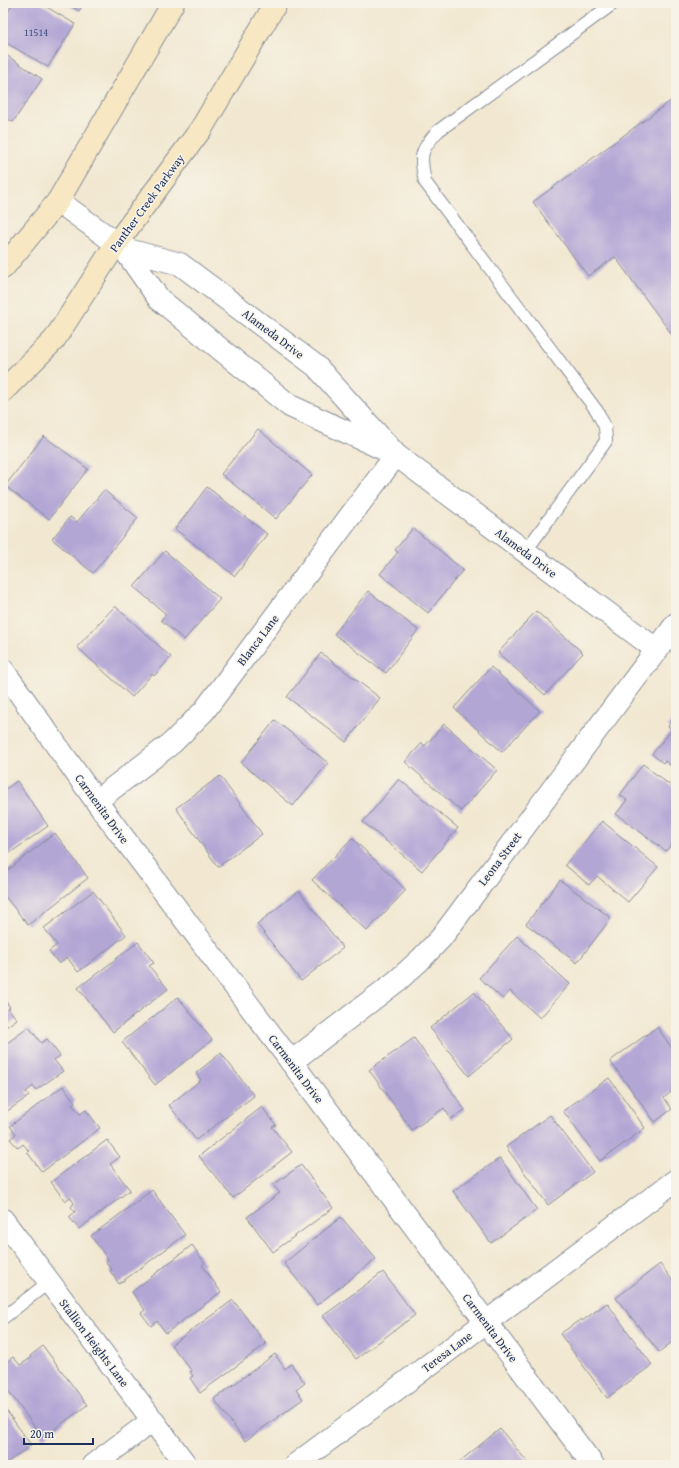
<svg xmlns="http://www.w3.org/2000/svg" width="679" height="1468" font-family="'Gentium Book Plus',serif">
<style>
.building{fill:#b2a6d5}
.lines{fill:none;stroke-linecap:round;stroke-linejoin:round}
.service-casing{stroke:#868c98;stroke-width:14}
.minor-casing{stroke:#868c98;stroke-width:24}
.secondary-casing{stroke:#868c98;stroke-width:24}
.service{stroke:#fff;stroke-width:12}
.minor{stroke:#fff;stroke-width:22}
.secondary{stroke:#f7e8c3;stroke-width:22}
.labels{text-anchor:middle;stroke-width:3;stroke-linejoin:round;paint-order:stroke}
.number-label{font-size:10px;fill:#414d7c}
.street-label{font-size:12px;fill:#1b2f5e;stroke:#f7f3e8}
</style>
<rect width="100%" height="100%" fill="#f7f3e8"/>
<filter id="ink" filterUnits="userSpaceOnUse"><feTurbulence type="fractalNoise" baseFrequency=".025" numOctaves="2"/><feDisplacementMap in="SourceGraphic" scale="8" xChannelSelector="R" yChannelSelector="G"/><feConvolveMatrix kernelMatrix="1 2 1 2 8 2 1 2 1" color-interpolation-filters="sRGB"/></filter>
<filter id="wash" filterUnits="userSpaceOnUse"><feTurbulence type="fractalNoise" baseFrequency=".012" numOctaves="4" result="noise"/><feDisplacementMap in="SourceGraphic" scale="16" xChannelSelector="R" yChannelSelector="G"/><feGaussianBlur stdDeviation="0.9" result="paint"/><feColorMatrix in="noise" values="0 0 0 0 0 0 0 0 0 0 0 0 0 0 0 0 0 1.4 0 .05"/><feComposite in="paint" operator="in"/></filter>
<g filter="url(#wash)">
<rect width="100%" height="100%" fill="#f2e8d1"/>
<g id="blocks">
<!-- building -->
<path class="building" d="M13 3H40L75 24 48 67 3 41V20Z
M65 3H84L79 11Z
M3 53 42 79 13 122 3 116Z
M676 97V340L615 257 588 276 533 202Z
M258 429 312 475 276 519 221 474Z
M44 436 88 469 49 519 5 486Z
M207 487 267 534 235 576 175 529Z
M104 490 138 518 93 573 52 539 70 517 77 522Z
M413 528 463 570 428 613 380 574 398 552 395 550Z
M165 551 220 599 184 640 161 620 166 614 134 587Z
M368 591 418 630 386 673 334 634Z
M115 606 171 657 154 676 152 674 132 697 77 647Z
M536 611 583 653 545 695 498 653Z
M321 653 380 698 346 742 287 697Z
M491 667 540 711 502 752 454 708Z
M676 716V770L665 761 663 763 652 754 672 729 668 726Z
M275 720 328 763 293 806 241 763Z
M444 724 497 770 461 811 405 762 422 743 425 746Z
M643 764 676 790V838L666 851 616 814 627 800 620 795Z
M220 776 262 834 218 867 176 808Z
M399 779 458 828 422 871 363 822Z
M17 781 48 826 3 858V791Z
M602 821 658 867 628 902 597 876 589 885 565 865Z
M55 833 88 878 28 925 3 894V874Z
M352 838 406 890 367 931 312 880Z
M560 880 611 918 577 963 526 924Z
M93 891 126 935 78 972 67 957 59 964 49 951 57 945 44 928Z
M299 891 343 948 301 981 257 924Z
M517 936 570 984 540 1018 510 991 503 999 479 978Z
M138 942 154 963 149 966 168 989 113 1032 78 988Z
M474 992 513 1039 469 1076 430 1028Z
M178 997 212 1040 155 1085 122 1042Z
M3 998 10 1007 8 1009 17 1019 3 1029Z
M29 1027 41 1043 47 1039 60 1056 54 1060 63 1071 36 1090 33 1086 26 1092 29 1096 3 1114V1046Z
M657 1027 676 1054V1097L672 1091 664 1098 672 1109 655 1122 610 1061Z
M414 1038 465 1110 451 1119 444 1108 412 1130 369 1070Z
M221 1053 254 1096 196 1140 169 1105 201 1080 196 1073Z
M609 1078 645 1128 600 1161 563 1111Z
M63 1086 75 1102 72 1104 80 1114 86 1110 100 1128 42 1172 27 1152 29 1151 23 1144 18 1148 10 1139 16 1134 10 1126Z
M262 1107 276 1125 272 1127 292 1152 233 1198 199 1156Z
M550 1115 593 1172 548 1205 506 1147Z
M107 1140 120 1157 110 1164 130 1190 79 1229 69 1217 75 1212 71 1207 74 1203 70 1197 65 1201 51 1182Z
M500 1158 537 1210 491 1243 453 1191Z
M301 1165 333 1208 273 1252 247 1217 280 1193 273 1185Z
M152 1190 185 1235 119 1284 110 1271 112 1270 106 1262 108 1259 91 1236Z
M341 1217 376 1259 317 1305 284 1263Z
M192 1245 205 1263 202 1265 221 1292 166 1333 157 1321 151 1326 141 1313 145 1310 132 1292Z
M660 1264 676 1285V1339L659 1352 616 1298Z
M383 1272 415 1315 356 1359 323 1316Z
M233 1300 266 1344 200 1393 190 1378 193 1376 190 1372 192 1371 171 1345Z
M607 1303 652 1365 607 1398 560 1334 581 1319 582 1321Z
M43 1346 87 1405 43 1438 3 1384V1365L13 1357 20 1365 31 1358 30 1356Z
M275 1354 285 1369 291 1364 305 1383 296 1390 303 1399 245 1441 214 1399Z
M3 1406 31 1445 4 1465H3Z
M500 1429 530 1465H455Z"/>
</g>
</g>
<g filter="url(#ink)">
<use href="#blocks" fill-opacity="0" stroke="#868c98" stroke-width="1"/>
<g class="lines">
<!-- service casing -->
<g class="service-casing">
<path id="service" d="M525 552 606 441 605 427 597 411 425 182C420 156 419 151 438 131L614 3
M3 1318 49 1282"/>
</g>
<!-- minor casing -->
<g class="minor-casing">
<path id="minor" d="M58 201 124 249 180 264 316 366 396 455 657 650
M124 249 159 299 290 406 388 451
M3 670 96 801 593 1465
M96 801 172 743 204 711 396 455
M291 1062 398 980 420 960 441 938 676 624
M3 1220 186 1465
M93 1465 153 1420
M295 1465 676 1180"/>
</g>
<!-- secondary casing -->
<g class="secondary-casing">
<path id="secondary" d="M3 268 58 201 173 3
M3 391 54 340 116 244 201 129 276 3"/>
</g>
<!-- service -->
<use href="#service" class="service"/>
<!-- minor -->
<use href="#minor" class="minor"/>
<!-- secondary -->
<use href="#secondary" class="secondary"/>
</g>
</g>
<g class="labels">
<!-- number labels -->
<g class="number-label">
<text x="36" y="36">11514</text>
</g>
<!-- street labels -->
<g class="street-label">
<text transform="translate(147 203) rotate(-54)" y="4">Panther Creek Parkway</text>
<text transform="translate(273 334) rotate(37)" y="4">Alameda Drive</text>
<text transform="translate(526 553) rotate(37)" y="4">Alameda Drive</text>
<text transform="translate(258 640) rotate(-53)" y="4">Blanca Lane</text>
<text transform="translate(102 809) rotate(54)" y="4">Carmenita Drive</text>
<text transform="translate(500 859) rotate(-53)" y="4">Leona Street</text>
<text transform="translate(296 1069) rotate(53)" y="4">Carmenita Drive</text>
<text transform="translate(490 1328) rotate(53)" y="4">Carmenita Drive</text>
<text transform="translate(94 1343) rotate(53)" y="4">Stallion Heights Lane</text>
<text transform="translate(447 1352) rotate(-37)" y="4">Teresa Lane</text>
</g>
</g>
<!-- margin -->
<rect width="679" height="1468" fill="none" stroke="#f7f3e8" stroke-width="16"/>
<!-- scale -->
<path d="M24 1438v6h69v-6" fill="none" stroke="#1b2f5e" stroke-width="2"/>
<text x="30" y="1438" font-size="12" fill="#1b2f5e" stroke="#f7f3e8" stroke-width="3" paint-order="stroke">20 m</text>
</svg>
